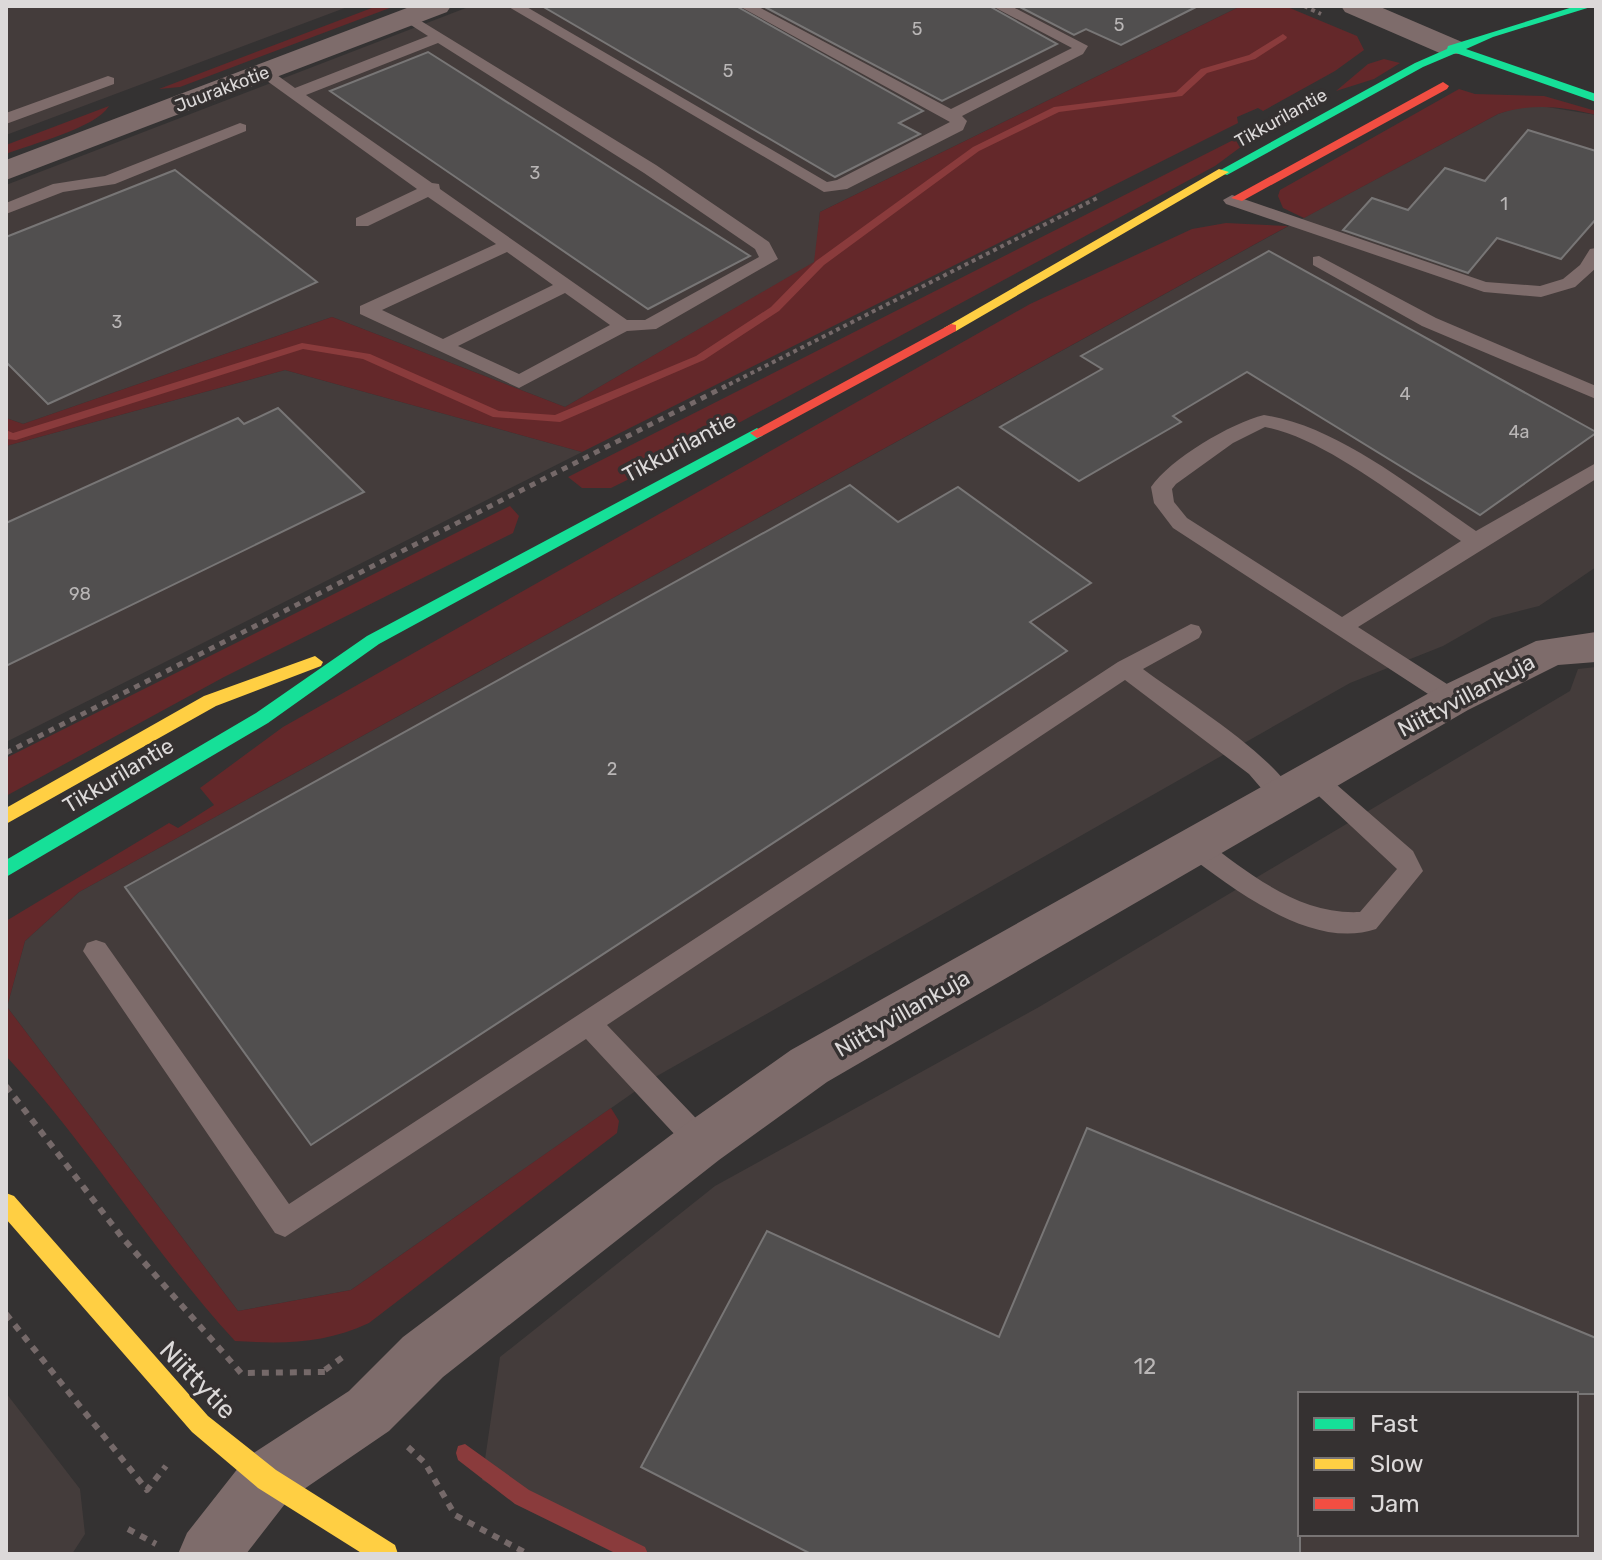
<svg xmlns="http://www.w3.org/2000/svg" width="1602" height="1560" font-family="Rubik,sans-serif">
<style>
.built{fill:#443c3b;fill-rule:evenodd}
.green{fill:#64282a}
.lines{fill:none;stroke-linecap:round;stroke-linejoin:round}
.stream{fill:#8a3b3c;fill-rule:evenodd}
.building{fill:#514f4f;stroke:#787676;stroke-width:2}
.path-far2{stroke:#756969;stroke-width:4;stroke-dasharray:4 4;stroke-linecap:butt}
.path-far1{stroke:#756969;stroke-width:5;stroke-dasharray:6 6;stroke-linecap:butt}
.path{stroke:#756969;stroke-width:6;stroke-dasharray:7 7;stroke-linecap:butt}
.lane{fill:#7e6c6b;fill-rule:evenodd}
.street{fill:#7e6c6b;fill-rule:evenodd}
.fast{fill:#16e098;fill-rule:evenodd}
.slow{fill:#ffcf43;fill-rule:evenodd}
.jam{fill:#f24e42;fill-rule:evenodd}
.labels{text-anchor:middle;stroke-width:7;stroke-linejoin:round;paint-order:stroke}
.number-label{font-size:18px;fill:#b9b6b6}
.far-street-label{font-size:18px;fill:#dcd9d9;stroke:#353131}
.street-label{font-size:22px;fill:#dcd9d9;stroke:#353131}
.near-number-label{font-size:22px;fill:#b9b6b6}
.near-street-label{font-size:26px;fill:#dcd9d9;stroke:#353131}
</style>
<rect width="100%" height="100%" fill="#343232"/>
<!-- built -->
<path class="built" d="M6 6H350L6 135Z
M471 6H1241L820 212 815 262 565 407 332 317 23 424 6 418V185Z
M1541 106 1596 115V567L1539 606 1492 618 1443 646 1350 683 657 1076 351 1290 238 1311 7 1007 25 941 79 892 1283 229 1498 114 1519 107Z
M285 370 582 452 6 742V446Z
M1596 667V1554H622L482 1480 500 1357 715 1186 1039 1007 1570 691 1578 669ZM1300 1394H1576V1534H1300Z
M6 1393 80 1489 85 1534 72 1554H6Z"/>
<!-- green -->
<path class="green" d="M377 6H395L180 87 159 89Z
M1241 6H1285L1357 36 1364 50 1335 71 1263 111 1258 108 1237 117 1238 123 582 452 285 370 6 446V418L23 424 332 317 565 407 814 262 820 212Z
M1384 59 1400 63 1374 79 1336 91 1368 64Z
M1459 89 1475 94 1544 96 1596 111V115C1562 106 1531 103 1498 114L1304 218 1283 208 1278 196 1280 190Z
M109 106C96 128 31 144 6 154V145Z
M1253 130 1261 132 1215 166 696 446 611 488H582L568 477Z
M1226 223 1288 226 79 892 25 941 7 1007 238 1311 351 1290 611 1108 619 1121 617 1133 369 1323C324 1344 284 1344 235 1341 152 1251 90 1147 6 1056V921L169 823 178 828 214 805 200 788 283 727 1030 304 1192 229Z
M510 506 519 516 513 533 224 677 6 796V758Z"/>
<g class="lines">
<!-- stream -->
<path class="stream" d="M1283 34 1287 37 1286 39 1255 59 1207 73 1182 96 1059 112 979 151 824 265 779 311 704 360 560 422 493 417 363 359 303 349 16 440 6 439V430L13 433 302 343 370 354 499 411 555 415 696 356 771 307 816 261 973 147 1054 107 1176 92 1201 69 1249 55Z
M465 1444 529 1490 645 1547 648 1554H617L515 1504 458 1460 456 1453 458 1446Z"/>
</g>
<!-- building -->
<path class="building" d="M542 6H736L923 111 899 123 920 134 835 177Z
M763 6H989L1057 44 942 101Z
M1018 6H1198L1121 45 1086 29 1074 35Z
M428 52 750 256 648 309 330 91Z
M1528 130 1596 151V219L1561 259 1497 238 1468 273 1343 230 1372 198 1408 210 1445 168 1485 181Z
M175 170 317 282 48 404 6 362V237Z
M1269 251 1596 432V433L1480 515 1247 372 1173 416 1181 422 1079 481 1000 427 1102 369 1081 356Z
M278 408 364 492 6 666V523L238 418 244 424Z
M850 485 898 522 958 487 1091 583 1030 622 1067 651 311 1145 125 887Z
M1087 1128 1596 1338V1394H1300V1554H811L641 1467 767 1231 999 1337Z"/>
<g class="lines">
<!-- path-far2 -->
<path class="path-far2" d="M1304 6 1321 14
M722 388 1097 198"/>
<!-- path-far1 -->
<path class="path-far1" d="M6 753 726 386"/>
<!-- path -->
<path class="path" d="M6 1086 121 1236 241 1373 328 1372
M6 1314 147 1490 166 1466
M325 1370 347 1354
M408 1447 425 1463 455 1515 528 1554
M128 1529 156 1544"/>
<!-- lane -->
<path class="lane" d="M507 6H525L827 182 837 180 950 122 739 6H757L951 109 1072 48 992 6H1011L1088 46 1083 54 962 116 967 121 963 130 847 189 824 192Z
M408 13 656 165 769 242 778 259 656 329 627 331 519 388 360 314V306L496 244 428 197 368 226H356V218L417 189 256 73 270 70 295 88 428 36 403 20 401 17ZM438 43 644 173 755 249 759 257 645 320H627L440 189 439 184 432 183 306 95ZM507 252 553 285 443 339 382 310ZM565 293 610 325 519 374 458 346Z
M108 76 114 78V84L6 124V113Z
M240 123 246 125V131L115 184 63 192 6 214V203L53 184 105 176Z
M1232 195 1486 282 1540 286 1563 279 1580 265 1590 249 1596 248V268L1575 287 1541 297 1484 292 1226 204 1223 200Z
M1319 256 1436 318 1596 386V399L1422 326 1313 265V257Z
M1264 415C1338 426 1415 490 1476 531L1596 463V479L1358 627 1461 693 1465 699 1461 705H1445L1173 528 1154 503 1151 487C1170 459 1231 423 1264 415ZM1265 427C1324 437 1410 507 1461 541L1342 617 1187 518 1174 502 1172 489 1176 484 1233 443Z
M1191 624 1199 626 1202 632 1199 638 1143 669C1183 699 1273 754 1295 796L1292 803H1274L1249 774 1125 680 607 1025 711 1134 715 1143 711 1152 701 1156 691 1152 586 1039 285 1237 275 1233 83 951 87 943 96 940 105 943 289 1204 1118 662Z
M1314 769 1322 772 1413 851 1423 871 1376 929C1312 951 1234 889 1185 853L1182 846 1185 839 1194 836 1203 839C1250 874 1299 915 1360 912L1397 869 1306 784 1302 778 1306 772Z"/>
<!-- street -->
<path class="street" d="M412 6H451L447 12 6 180V160Z
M1341 6H1378L1462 42 1466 48 1462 54H1442L1345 12Z
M1596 632V662L1558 665 1468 710 827 1082 719 1160 443 1377 389 1431 288 1500 246 1554H178L187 1533 246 1458 349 1391 403 1337 683 1126 791 1050 1438 688 1536 641Z"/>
<!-- fast -->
<path class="fast" d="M1576 6H1594L1493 37 1466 49 1596 94V102L1456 53 1423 67 1227 175 1217 172 1415 63 1447 49 1448 46Z
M757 428 764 433 762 436 379 644 268 723 6 877V860L256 713 367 636Z"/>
<!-- slow -->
<path class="slow" d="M1219 169 1229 172 956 331 951 332 944 328Z
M315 656 323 662 321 666 216 706 6 824V808L204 696Z
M6 1193 14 1196 208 1416 276 1470 395 1545 398 1554H363L258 1488 192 1432 6 1219Z"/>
<!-- jam -->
<path class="jam" d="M1443 82 1449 86 1447 89 1242 201 1231 198Z
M951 324 956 325V331L762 436 757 438 750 433Z"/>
</g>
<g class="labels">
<!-- number labels -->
<g class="number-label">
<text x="1119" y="31">5</text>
<text x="917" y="35">5</text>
<text x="728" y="77">5</text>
<text x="535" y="179">3</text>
<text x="1504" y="210">1</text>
<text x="117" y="328">3</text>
<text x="1405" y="400">4</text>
<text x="1519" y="438">4a</text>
<text x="80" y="600">98</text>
<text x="612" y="775">2</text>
</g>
<!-- far-street labels -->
<g class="far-street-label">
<text transform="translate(222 89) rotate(-21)" y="6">Juurakkotie</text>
<text transform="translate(1281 118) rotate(-29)" y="6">Tikkurilantie</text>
</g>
<!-- street labels -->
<g class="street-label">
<text transform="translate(679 447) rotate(-28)" y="8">Tikkurilantie</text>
<text transform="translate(1466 695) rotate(-28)" y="8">Niittyvillankuja</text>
<text transform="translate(118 775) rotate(-31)" y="8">Tikkurilantie</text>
<text transform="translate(902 1013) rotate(-30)" y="8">Niittyvillankuja</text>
</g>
<!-- near-number labels -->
<g class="near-number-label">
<text x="1145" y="1374">12</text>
</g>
<!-- near-street labels -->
<g class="near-street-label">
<text transform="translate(198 1380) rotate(46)" y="9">Niittytie</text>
</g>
</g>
<!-- border -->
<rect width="1602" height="1560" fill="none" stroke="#dcd9d9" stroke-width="16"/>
<!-- legend -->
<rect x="1298" y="1392" width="280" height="144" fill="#353131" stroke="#787474" stroke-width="2"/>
<rect x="1314" y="1418" width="40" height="12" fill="#16e098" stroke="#787474" stroke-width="2"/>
<text x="1370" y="1432" font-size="24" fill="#dcd9d9">Fast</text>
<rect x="1314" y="1458" width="40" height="12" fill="#ffcf43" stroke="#787474" stroke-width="2"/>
<text x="1370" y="1472" font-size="24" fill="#dcd9d9">Slow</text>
<rect x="1314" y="1498" width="40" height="12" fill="#f24e42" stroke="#787474" stroke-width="2"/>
<text x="1370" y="1512" font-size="24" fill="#dcd9d9">Jam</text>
</svg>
